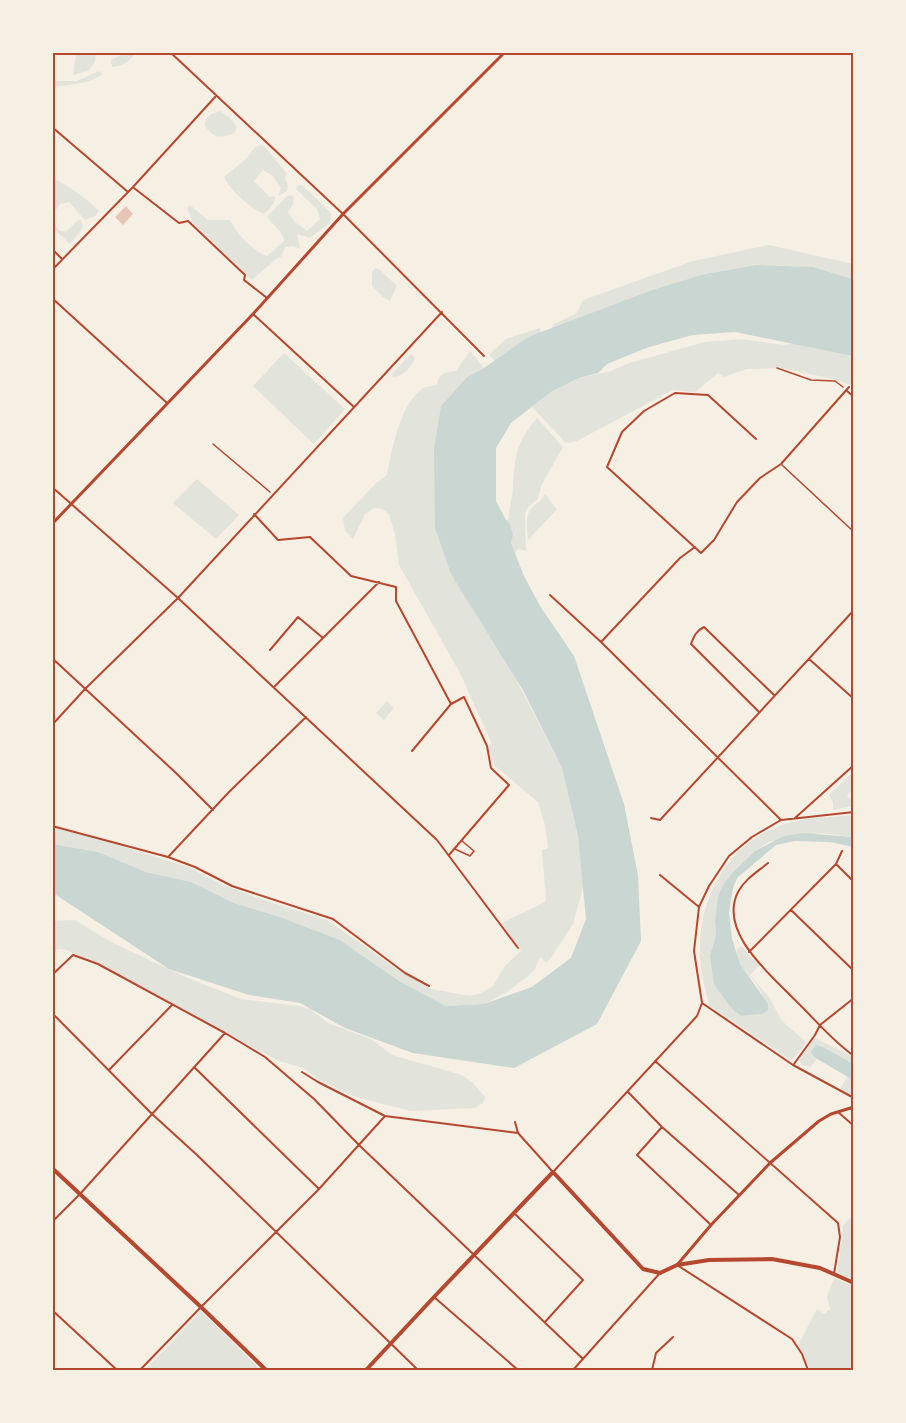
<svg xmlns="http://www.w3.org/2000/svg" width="906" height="1423" font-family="Rubik,sans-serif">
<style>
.green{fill:#e2e4dc}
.water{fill:#c9d6d2}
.building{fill:#e6c5b7}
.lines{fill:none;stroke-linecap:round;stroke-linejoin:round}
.path{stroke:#b5482f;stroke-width:1.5}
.service{stroke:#b5482f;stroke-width:1.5}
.pedestrian{stroke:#b5482f;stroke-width:2}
.minor{stroke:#b5482f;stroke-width:2}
.tertiary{stroke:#b5482f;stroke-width:3}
.primary{stroke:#b5482f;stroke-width:4}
.neatline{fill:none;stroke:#b5482f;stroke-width:2}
</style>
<rect width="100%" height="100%" fill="#f6efe4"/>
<!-- green -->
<path class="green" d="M127 52 134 53C132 62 121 66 112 67L111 60Z
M76 53H96L95 62 88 71 73 75Z
M99 71 103 74C90 84 68 85 53 87V81H77Z
M220 111 230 118 237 127 234 133C221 138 212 139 205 125 205 116 212 113 220 111Z
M262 145 266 148 287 174 285 178 288 186 287 191 278 196 281 188 273 176 263 170 254 181 270 197 275 196C276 204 269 209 264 214 253 211 228 188 224 177L247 158 255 147Z
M53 178C70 187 85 197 99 211L95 216 85 220 69 202 60 204 53 215Z
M302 185 329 211 331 214 330 223 310 238 297 234 300 249 293 246 285 247 281 257 276 259 252 280 193 223 187 208 190 205 208 220H230C238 235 251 249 267 256L284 241 282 234 267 217 286 197 290 195 294 197 293 204 288 212 295 222 307 231 320 219 317 209 296 189 297 186Z
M78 220H81L83 228 70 244 53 228V223L59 230 66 232Z
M769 245 853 264V279L813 267 756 265 705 274 655 289 550 330 554 324 577 313 583 300 693 261Z
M375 268 379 269 397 286 390 301 383 297 372 286V272Z
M540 328 541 333 528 337 495 361 489 355 506 339Z
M742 339 784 345 793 343 853 356V386L837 380 782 368 747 369 724 377 718 373 695 392 673 390 577 441 566 443 532 407 551 392 579 378 611 371 629 363 705 342Z
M470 351 484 368 467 377 441 406 434 448 510 668 562 768 578 836 583 887 573 924 551 958 546 963 540 957 535 969 527 977 507 992 484 1004 446 1006 399 981 340 940 280 917 234 903 191 882 146 872 98 852 53 844 52 828 91 836 190 868 223 885 252 896 327 920 394 967 431 989 470 996 481 993 493 986 505 966 521 951 502 923 545 902C547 897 542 859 542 850L548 848 545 825 538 802 495 766 487 746 492 744 460 673 399 565 395 534 389 514 382 509 374 508 365 514 353 539 345 531 343 518 376 483 387 475C392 449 400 404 423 388 427 386 432 386 437 385 438 374 445 372 456 371Z
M284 353 345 409 314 444 253 386Z
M411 354 415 358C412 366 403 377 393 377L392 374Z
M537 418 563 447 542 484 537 500 528 507 525 514 526 551 518 549 515 553 510 543 513 535 506 520 509 519C508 508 513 498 513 487 515 455 516 443 537 418Z
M197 479 239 515 216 539 173 503Z
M545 494 557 509 528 540C527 532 525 515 531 509 536 502 542 502 545 494Z
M387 701 394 708 384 720 376 713Z
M853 772V789L847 796 853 801V806L833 810V802L829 795Z
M852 815 851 827 853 828V837L821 833 769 842 755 851 734 871 715 922 716 935 712 949 714 985 733 1010 741 1016 762 1014C762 1009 764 1000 762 995 758 978 735 970 737 949L741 947 744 948 748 955 760 965 750 975 769 997 782 1021 806 1042 802 1049 791 1060 709 1005C704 985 699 965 700 945 702 892 728 846 779 826 802 817 828 818 852 815Z
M75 920 111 942 188 978 241 999 299 1006 310 1009 328 1023 371 1039 392 1055 462 1075 473 1083 485 1097 483 1103 475 1108 411 1111 378 1103 353 1096 320 1080 303 1068 279 1061 258 1050 120 976C105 963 96 965 80 957 70 952 64 946 53 951L52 921Z
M815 1038 853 1057V1062L849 1064 823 1047 814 1057 817 1059 810 1067 802 1065 799 1059Z
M847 1077 853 1080V1096L840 1089Z
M853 1205V1280L837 1272 842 1240 843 1225 853 1216Z
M834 1278 853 1286V1370H810L798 1345 817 1309 824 1314 830 1309 827 1297Z
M201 1311 261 1370H262H145Z"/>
<!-- water -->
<path class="water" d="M756 265 813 267 853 279V356L735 332 693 335 649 347 607 364 598 373 579 378 551 392 511 423 496 448V501L506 520 510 524 513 535 511 543 524 576 540 606 574 656 624 804 638 876 641 941 597 1024 514 1068 413 1053 345 1028 300 1003 249 995 169 969 53 893V844L98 852 146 872 191 882 234 903 280 917 340 940 399 981 446 1006 484 1004 532 987 571 958 586 919 578 836 562 768 524 692 451 574 435 528 434 448 441 406 467 377 484 368 528 337 655 289 705 274Z
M802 833 853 837V847L830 842 795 841 776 845 737 878 733 888 729 912 732 939 740 964 768 1004V1010L762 1014 741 1016 733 1010 714 985 710 956 716 935 715 922 718 897 723 885 734 871 755 851 784 836Z
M816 1045 823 1047 853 1064V1080L814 1057 811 1052Z"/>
<!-- building -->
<path class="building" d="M126 206 133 214 123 225 115 217Z"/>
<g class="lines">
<!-- path -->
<path class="path" d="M777 368 811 380 835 381 843 387
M213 444 270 492"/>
<!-- service -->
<path class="service" d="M782 465 854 532
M455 849 470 856 474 851 462 841"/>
<!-- pedestrian -->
<path class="pedestrian" d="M109 1070 172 1005"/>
<!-- minor -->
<path class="minor" d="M170 52 343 214 484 356
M52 127 128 192
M134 188 179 223 188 221 245 275 244 280 267 298
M52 249 61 258
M52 270 133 187 216 96
M52 298 167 403
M253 314 354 407
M847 391 854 397
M756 439 708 395 675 393 644 411 622 432 607 467 701 553 714 540 737 502 760 478 781 464 849 387
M52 487 178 598 437 840 518 948
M254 514 278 540 310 537 351 576 396 587V601L451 704 464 697 487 746 491 768 509 785 449 855
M550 595 601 642 781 820
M601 642 680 558 695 547
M270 650 298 617 323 638
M52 658 176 773 213 810
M809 659 854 699
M275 686 379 582
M759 712 691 644C694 636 696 631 704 627L774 695
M52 725 85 689 178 598 442 312
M412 751 451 704
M651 818 660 820 854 610
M795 818 854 765
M52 826 168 857 195 867 232 886 333 919 405 973 429 986
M169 856 229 792 306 717
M768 863C757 872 744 880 738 892 718 932 770 974 794 999 814 1018 831 1040 854 1056
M837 865 854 882
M660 875 699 907
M791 910 854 971
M749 952 836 864 842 851
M52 975 73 955 98 964 225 1033 265 1057 314 1099 359 1145 583 1359
M702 1003 793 1065 854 1098
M52 1013 152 1114 197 1155 418 1370
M655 1061 838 1223 840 1237 834 1274
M794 1064 815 1035 820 1025 854 998
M194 1067 319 1189
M302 1072 318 1082 385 1116 518 1133 553 1172 697 1016 702 1003 694 951 699 907 709 886 729 856 752 837 781 820 854 812
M628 1092 662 1127 739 1195
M838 1112 854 1126
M515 1122 518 1133
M662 1127 637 1155 711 1225
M515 1214 583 1280 545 1322
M52 1222 80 1194 225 1033
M677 1265 792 1339 802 1354 808 1370
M434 1297 518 1370
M52 1310 117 1370
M140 1370 201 1307 319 1189 385 1116
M573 1370 660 1273
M652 1370 656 1353 673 1337"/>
<!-- tertiary -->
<path class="tertiary" d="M52 524 253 314 343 214 505 52
M677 1265 711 1225 770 1163 819 1121 831 1114 854 1107"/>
<!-- primary -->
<path class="primary" d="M52 1168 201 1307 266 1370
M366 1370 434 1297 553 1172 643 1269 660 1273 677 1265 709 1260 772 1259 820 1268 854 1283"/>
</g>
<!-- border -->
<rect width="906" height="1423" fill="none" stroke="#f6efe4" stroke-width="108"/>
<rect x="54" y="54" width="798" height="1315" class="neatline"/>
</svg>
